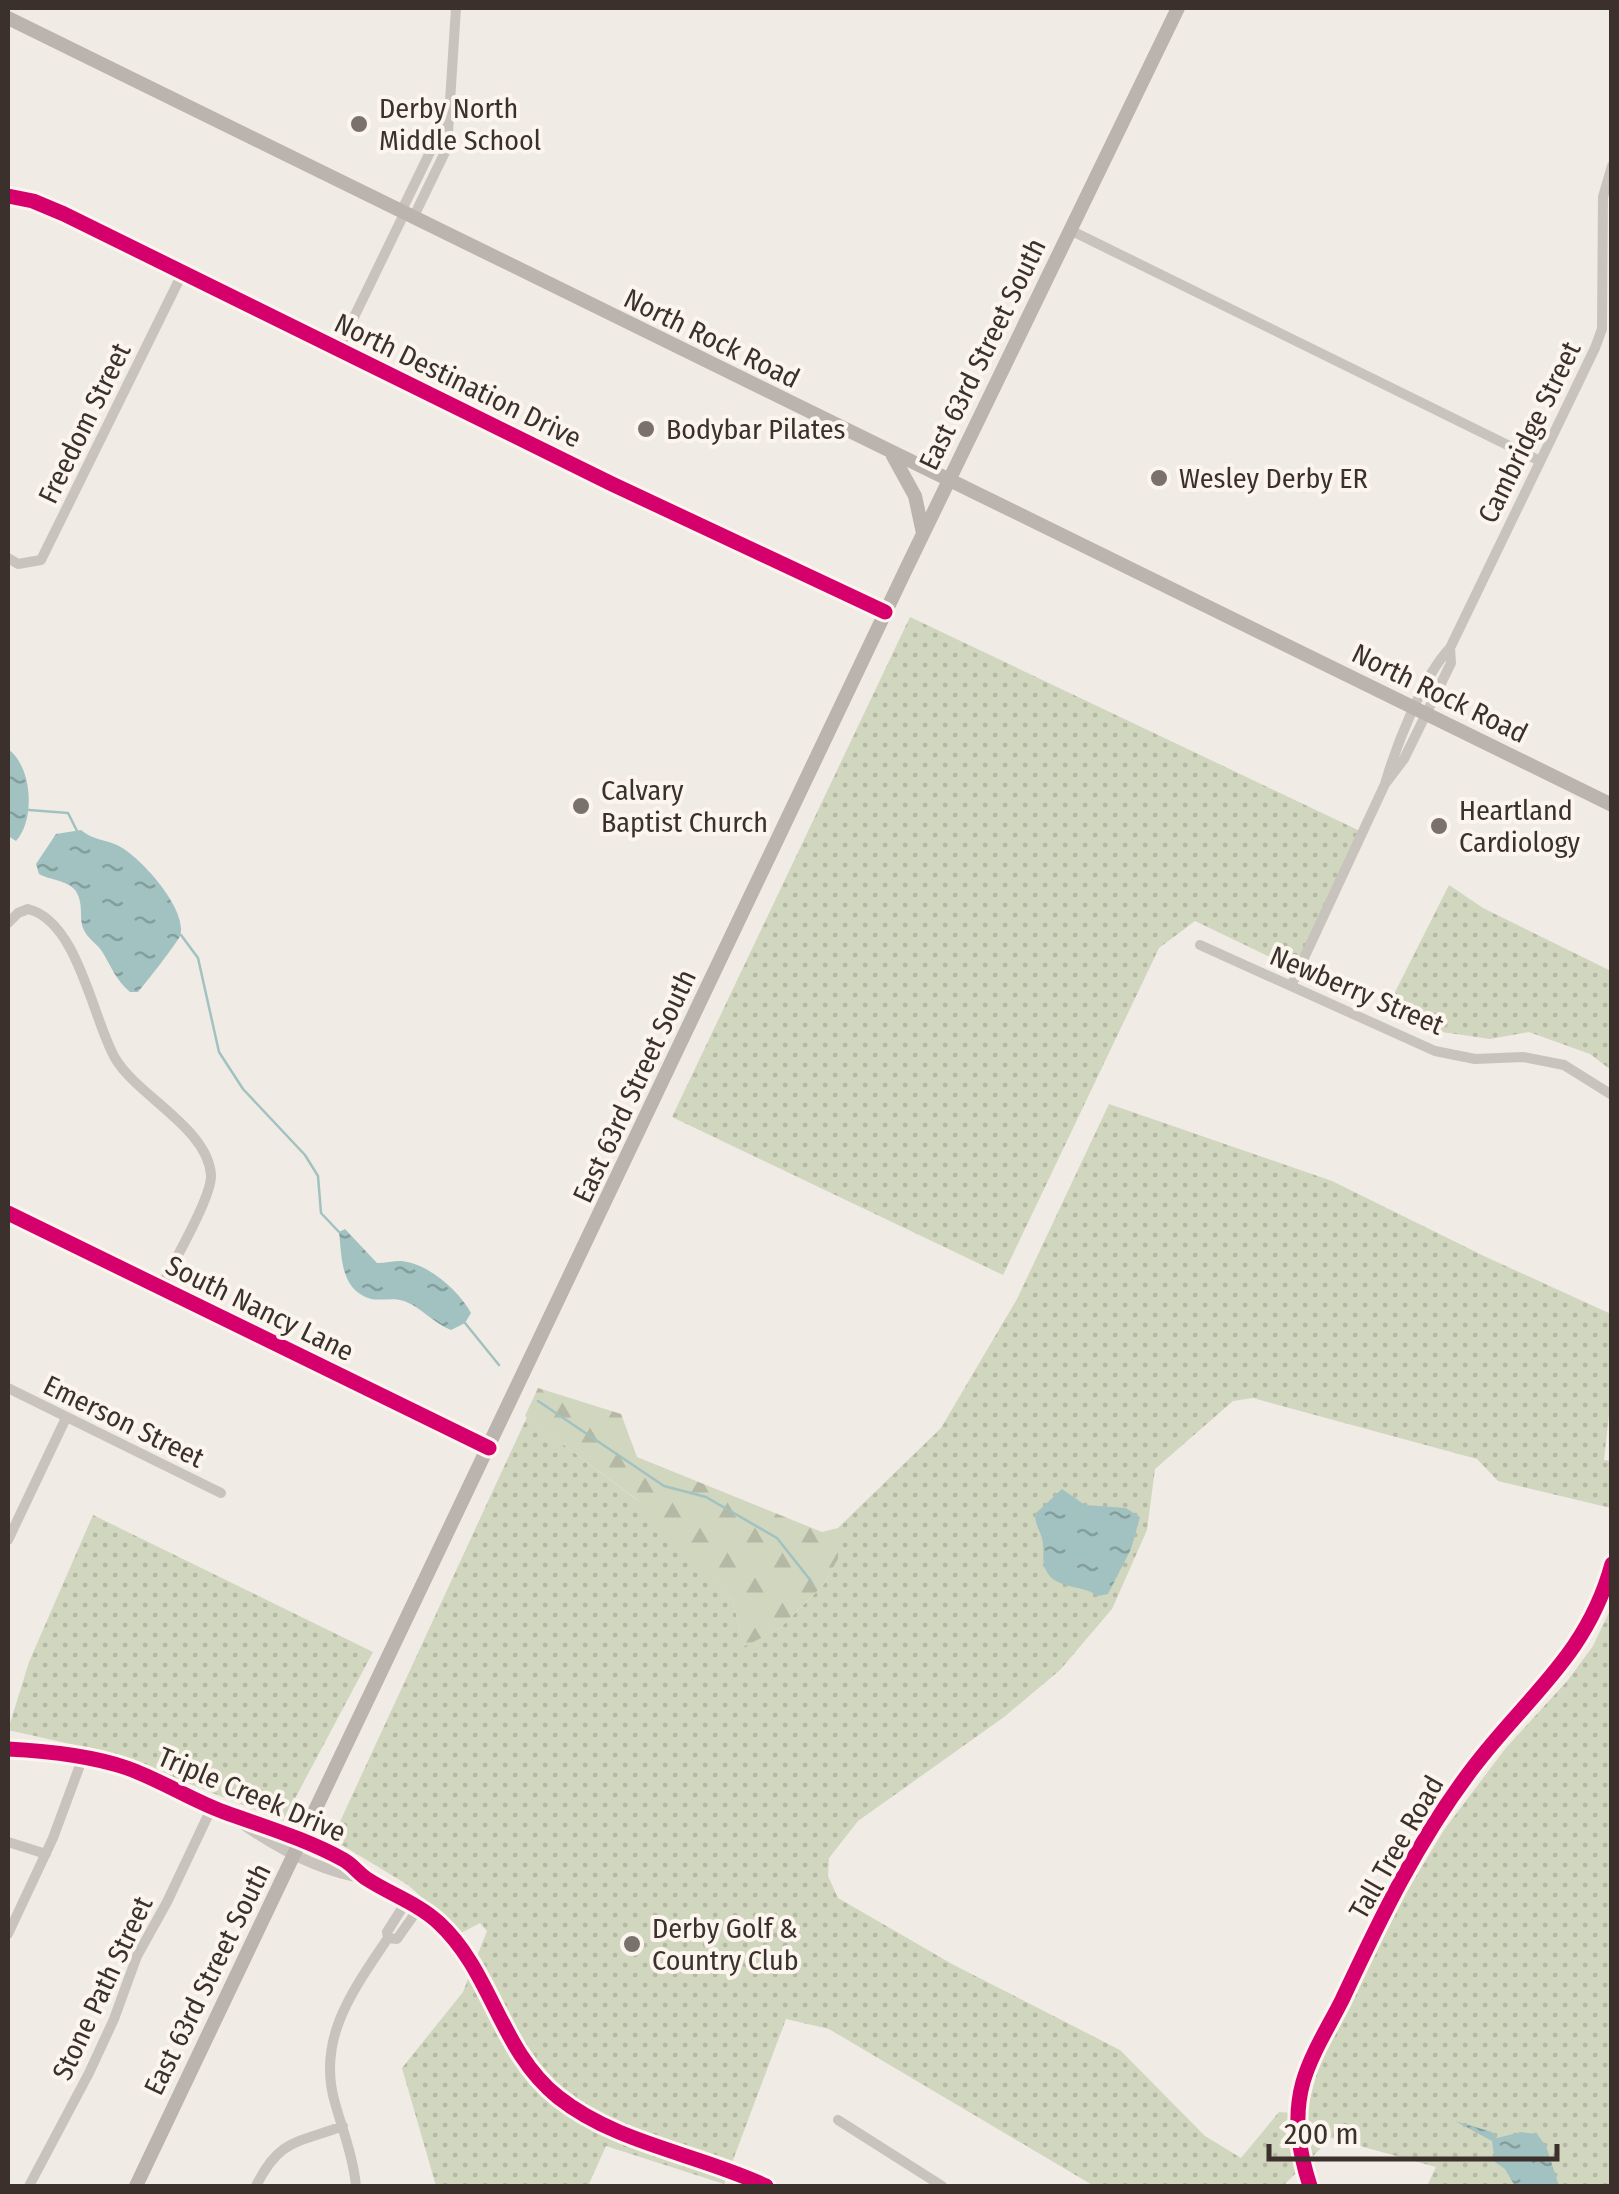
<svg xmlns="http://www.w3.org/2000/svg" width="1619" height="2194" font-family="'Fira Sans Condensed',sans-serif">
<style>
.grass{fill:url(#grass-dots)}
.forest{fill:url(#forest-firs)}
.water{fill:url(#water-ripples)}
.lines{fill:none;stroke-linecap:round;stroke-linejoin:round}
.stream{stroke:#a1c2c1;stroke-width:2.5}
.minor{stroke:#c9c3be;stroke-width:10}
.tertiary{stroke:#c9c3be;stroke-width:11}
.secondary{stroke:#bab3ae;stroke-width:14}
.cycleway-casing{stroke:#fbf5ee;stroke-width:21}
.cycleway{stroke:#d6006c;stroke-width:15}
.poi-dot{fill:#7a716c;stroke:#fbf5ee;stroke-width:4}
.labels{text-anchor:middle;stroke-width:8;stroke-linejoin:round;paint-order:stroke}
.poi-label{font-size:28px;fill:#3b302b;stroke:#fbf5ee;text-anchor:start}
.street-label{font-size:28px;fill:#3b302b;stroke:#fbf5ee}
</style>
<defs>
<pattern id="grass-dots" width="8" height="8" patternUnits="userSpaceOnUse" patternTransform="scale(2.5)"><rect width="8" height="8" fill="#d1d6bf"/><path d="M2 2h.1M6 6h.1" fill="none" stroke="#b4b8a4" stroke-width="1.8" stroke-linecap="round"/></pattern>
<pattern id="forest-firs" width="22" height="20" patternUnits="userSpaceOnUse" patternTransform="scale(2.5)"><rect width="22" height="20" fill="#d1d6bf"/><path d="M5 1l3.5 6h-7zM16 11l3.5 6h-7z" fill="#b4b8a4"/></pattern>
<pattern id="water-ripples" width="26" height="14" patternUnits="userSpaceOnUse" patternTransform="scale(2.5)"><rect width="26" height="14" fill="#a1c2c1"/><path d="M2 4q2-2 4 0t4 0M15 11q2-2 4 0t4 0" fill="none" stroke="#849e9d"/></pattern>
</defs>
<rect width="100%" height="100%" fill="#f0ebe5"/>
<!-- grass -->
<path class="grass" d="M910 617 1360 831 1295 969 1195 921 1159 948 1003 1275 672 1117Z
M1449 885 1483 908 1611 971V1070L1590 1054 1529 1032 1490 1039 1435 1031 1387 1008Z
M1109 1104 1332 1181 1486 1257 1611 1314V1396L1604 1460 1611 1461V1508L1498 1481 1477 1459 1253 1398 1233 1401 1155 1469 1147 1530 1112 1609 1060 1670 1004 1717 858 1821 829 1858 828 1876 838 1898 952 1964 1120 2050 1205 2136 1241 2158 1279 2112 1306 2114 1319 2065 1406 1893 1444 1830 1505 1749 1568 1680 1593 1646 1611 1608V2186H1427L1436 2167 1331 2138 1283 2186H1094L829 2029 786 2019 724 2184 606 2146 588 2186H436L402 2068 463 1992 487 1931 480 1923 461 1933 408 1885 332 1839 527 1417 646 1507 733 1600 743 1646 779 1629 824 1584 838 1559V1528L941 1428 1017 1299Z
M93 1515 373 1652 283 1821 115 1754 8 1730 29 1662Z"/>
<!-- forest -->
<path class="forest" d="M538 1388 621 1414 637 1457 822 1532 838 1528V1559L824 1584 779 1629 743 1647 733 1600 636 1499 525 1416Z"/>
<!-- water -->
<path class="water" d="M8 749C32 766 36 819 16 841L8 836Z
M81 830C93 840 103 839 117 845 139 855 189 910 180 936 177 943 145 984 138 992H130C116 980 112 968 103 953 98 944 87 939 83 928 79 917 84 902 75 890 67 880 49 880 39 874L36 864 56 834Z
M345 1229 377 1263C385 1263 393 1261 401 1261 428 1263 459 1291 471 1313L465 1323 451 1330C433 1323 421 1307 404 1301 394 1297 381 1301 371 1299 340 1290 342 1257 339 1232Z
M1062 1489 1085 1505 1126 1508 1140 1517 1131 1549 1108 1594 1098 1596C1082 1584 1053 1590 1045 1568 1042 1559 1044 1552 1043 1544 1042 1532 1035 1527 1035 1514Z
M1455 2121 1492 2132 1497 2138 1521 2132 1537 2134 1546 2146 1559 2186H1515L1505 2169 1495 2162 1492 2141Z"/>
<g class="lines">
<!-- stream -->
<path class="stream" d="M29 810 68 813 77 831
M181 935 198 958 219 1052 243 1089 305 1155 318 1176 321 1213 339 1232
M465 1323 499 1365
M538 1401 664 1486 706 1497 777 1538 811 1581"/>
<!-- minor -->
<path class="minor" d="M8 196 33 201 64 214 612 484 885 612
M401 212 446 119
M413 218 447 148 456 8
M1070 230 1540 461
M339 348 404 214
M8 558 18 564 41 560 183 272
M1450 648 1595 348 1602 329 1603 197 1612 166
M8 923 18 913 28 909C78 921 93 1020 115 1058 137 1096 208 1128 211 1175 212 1197 172 1265 161 1287
M1200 945 1435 1051 1475 1059 1523 1057 1564 1065 1612 1095
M1291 986 1385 784C1396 746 1423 676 1450 648L1451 663 1404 759 1385 784
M8 1213 489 1448
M8 1388 221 1493
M8 1540 66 1418
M8 1842 46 1854
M8 1934 53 1838 83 1757
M388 1938 397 1939 418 1909
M838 2120 942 2186
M29 2186 89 2073 114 2019 137 1956 167 1902 212 1807
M256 2186C279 2139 297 2143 343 2126
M356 2186C353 2157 343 2131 335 2103 316 2038 354 1989 388 1938L387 1932 406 1902"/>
<!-- tertiary -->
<path class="tertiary" d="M8 1749C48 1751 89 1755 127 1768 161 1780 191 1800 224 1812 265 1827 306 1839 344 1860 353 1865 359 1874 367 1879 390 1894 419 1904 439 1923 492 1972 500 2051 558 2097 617 2144 699 2154 766 2186
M233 1817C270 1844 318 1871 364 1878
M1310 2186C1299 2152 1293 2118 1303 2082 1311 2054 1329 2026 1342 2000 1380 1919 1418 1840 1472 1769 1526 1697 1587 1656 1612 1564"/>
<!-- secondary -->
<path class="secondary" d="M8 18 1612 805
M893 456 915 496 923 533
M136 2186 907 567 1178 8"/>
<!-- cycleway casing -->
<g class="cycleway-casing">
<path id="cycleway" d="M8 196 33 201 64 214 612 484 885 612
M8 1213 489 1448
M8 1749C48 1751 89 1755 127 1768 161 1780 191 1800 224 1812 265 1827 306 1839 344 1860 353 1865 359 1874 367 1879 390 1894 419 1904 439 1923 492 1972 500 2051 558 2097 617 2144 699 2154 766 2186
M1310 2186C1299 2152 1293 2118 1303 2082 1311 2054 1329 2026 1342 2000 1380 1919 1418 1840 1472 1769 1526 1697 1587 1656 1612 1564"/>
</g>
<!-- cycleway -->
<use href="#cycleway" class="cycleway"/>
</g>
<!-- markers -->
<g class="poi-dot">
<circle cx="359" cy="124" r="10"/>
<circle cx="646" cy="429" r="10"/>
<circle cx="1159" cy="478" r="10"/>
<circle cx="581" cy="806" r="10"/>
<circle cx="1439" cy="826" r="10"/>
<circle cx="632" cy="1944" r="10"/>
</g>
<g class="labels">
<!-- poi labels -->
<g class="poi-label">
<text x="379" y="118">Derby North<tspan x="379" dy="32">Middle School</tspan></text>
<text x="666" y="439">Bodybar Pilates</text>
<text x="1179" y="488">Wesley Derby ER</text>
<text x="601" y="800">Calvary<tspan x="601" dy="32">Baptist Church</tspan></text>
<text x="1459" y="820">Heartland<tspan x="1459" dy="32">Cardiology</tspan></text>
<text x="652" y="1938">Derby Golf &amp;<tspan x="652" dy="32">Country Club</tspan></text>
</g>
<!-- street labels -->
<g class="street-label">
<text transform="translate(712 338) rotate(26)" y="10">North Rock Road</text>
<text transform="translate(982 354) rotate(-64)" y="10">East 63rd Street South</text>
<text transform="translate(458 380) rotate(26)" y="10">North Destination Drive</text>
<text transform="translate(84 423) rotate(-64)" y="10">Freedom Street</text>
<text transform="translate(1529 432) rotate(-64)" y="10">Cambridge Street</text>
<text transform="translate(1440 693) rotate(26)" y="10">North Rock Road</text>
<text transform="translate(1357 990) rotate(23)" y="10">Newberry Street</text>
<text transform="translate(634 1086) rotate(-65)" y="10">East 63rd Street South</text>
<text transform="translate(260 1308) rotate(26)" y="10">South Nancy Lane</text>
<text transform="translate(124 1421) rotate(26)" y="10">Emerson Street</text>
<text transform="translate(252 1794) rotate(23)" y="10">Triple Creek Drive</text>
<text transform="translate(1396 1847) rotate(-60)" y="10">Tall Tree Road</text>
<text transform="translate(207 1979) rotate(-64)" y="10">East 63rd Street South</text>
<text transform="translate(102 1988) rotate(-65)" y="10">Stone Path Street</text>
</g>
</g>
<!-- border -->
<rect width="1619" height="2194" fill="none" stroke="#3b302b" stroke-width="20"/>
<!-- scale -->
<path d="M1269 2144v15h288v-15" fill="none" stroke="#3b302b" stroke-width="5"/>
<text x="1284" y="2144" font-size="30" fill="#3b302b" stroke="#fbf5ee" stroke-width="8" paint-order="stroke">200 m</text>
</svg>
